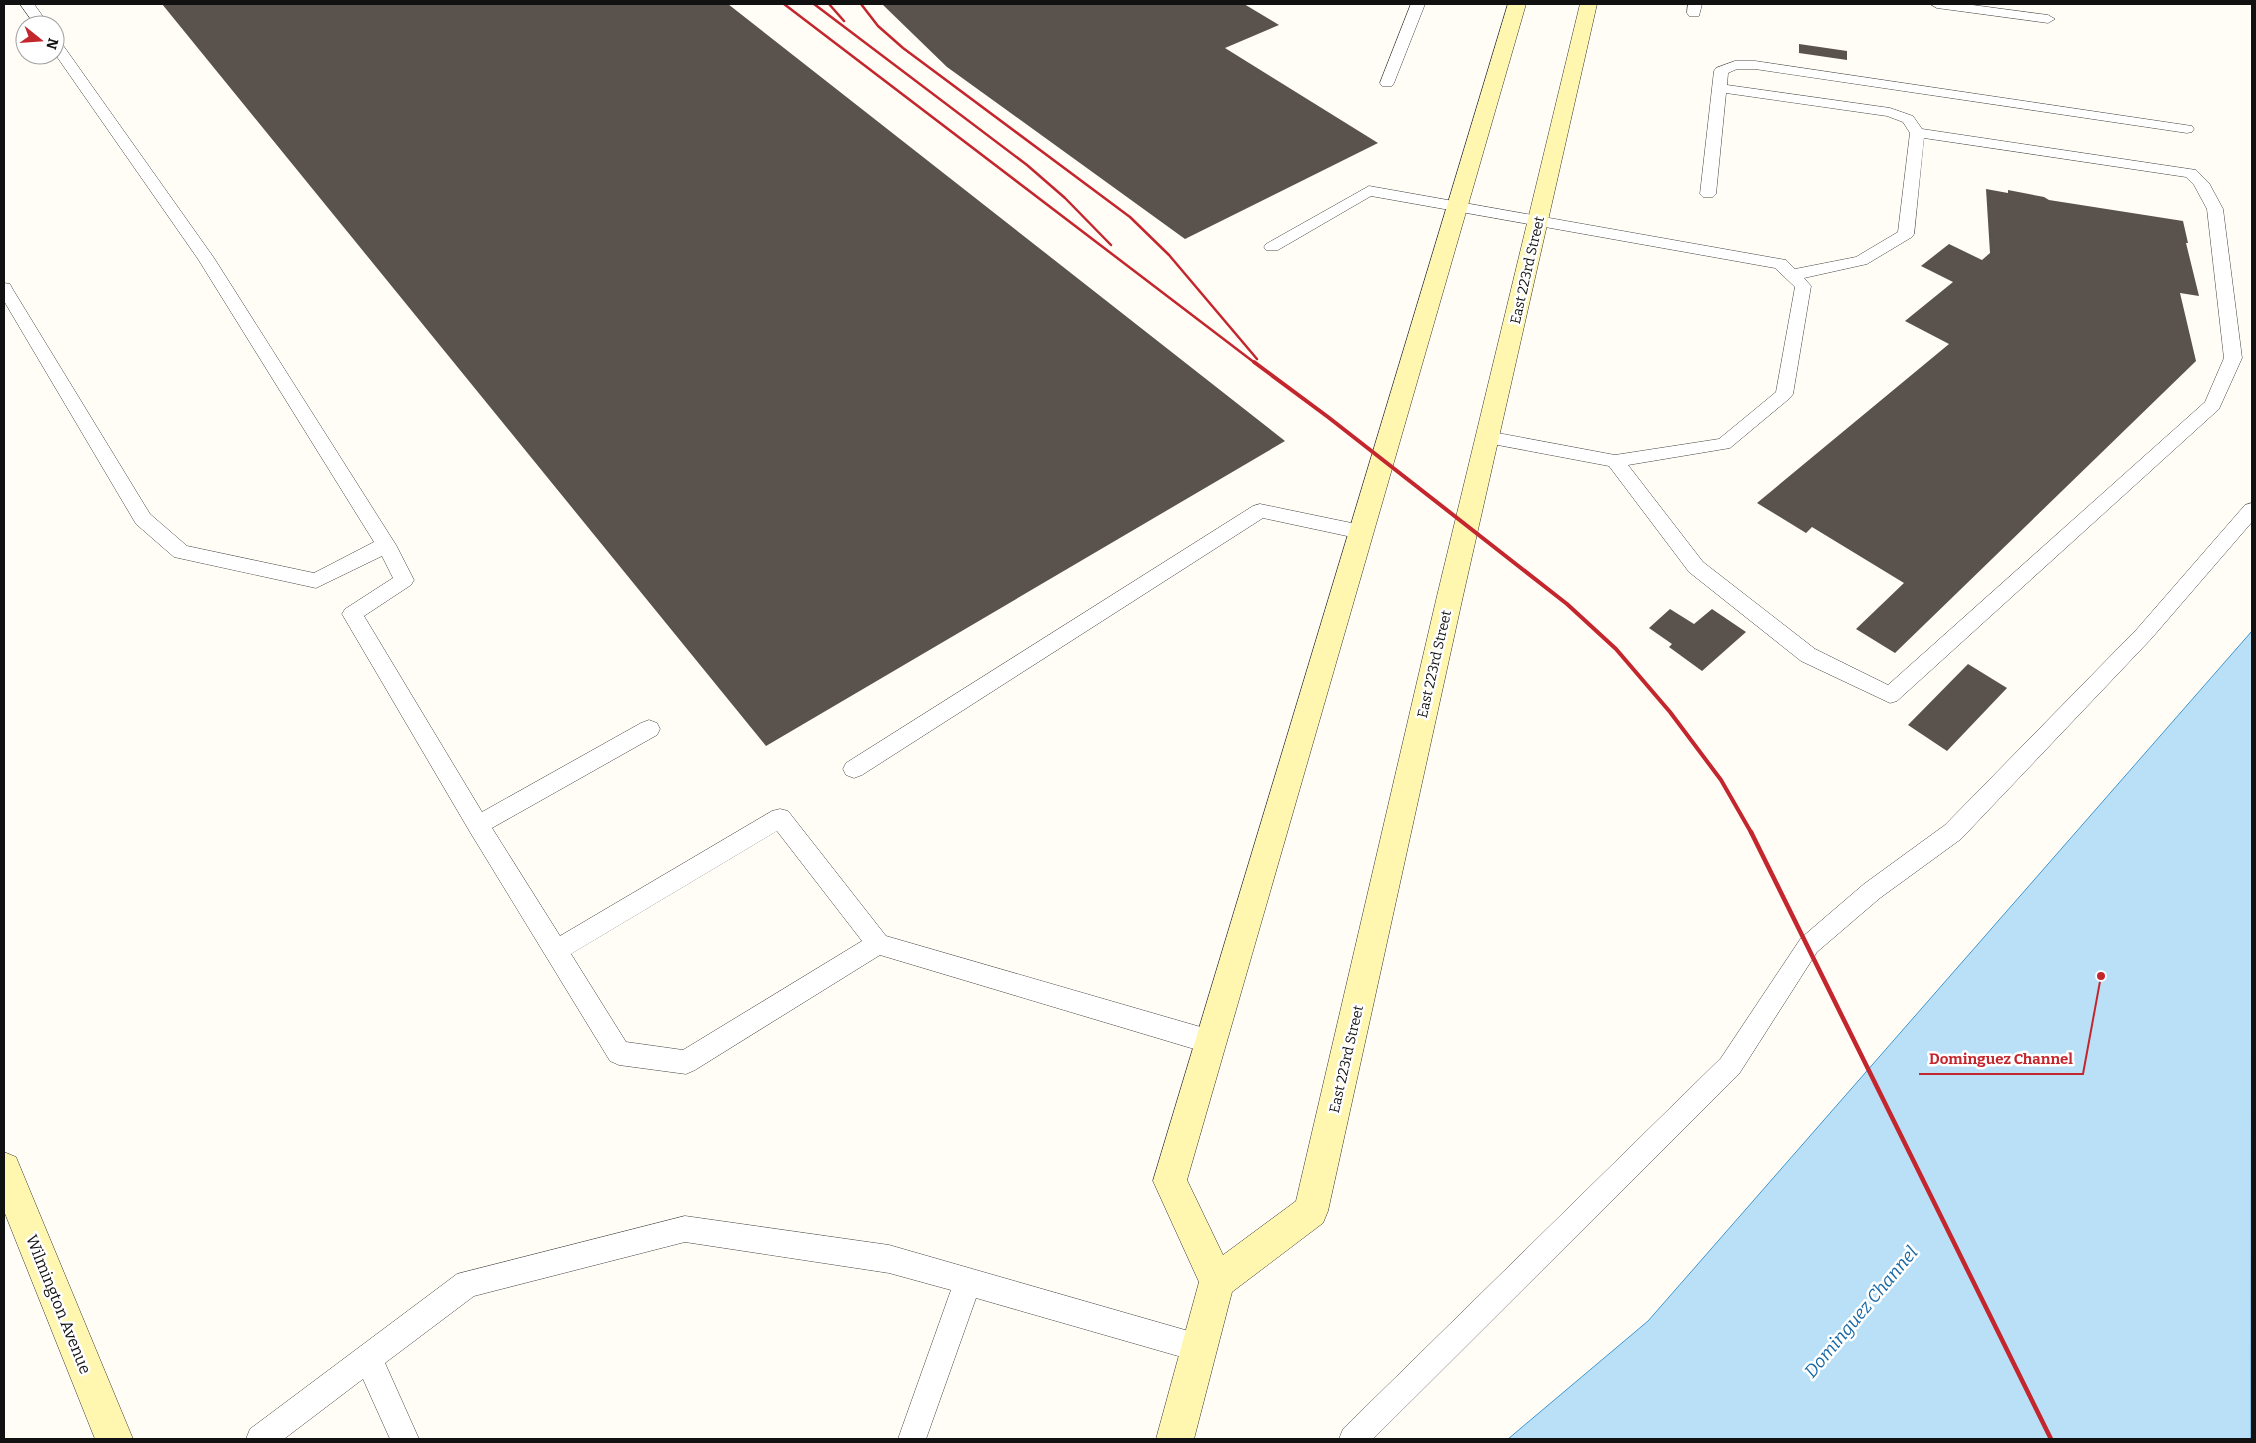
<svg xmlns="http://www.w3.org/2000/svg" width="2256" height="1443" font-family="Bitter,serif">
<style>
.water{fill:#b9e0f7;stroke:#3f96cf}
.building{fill:#5a524d}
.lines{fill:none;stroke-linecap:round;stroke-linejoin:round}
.service-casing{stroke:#444;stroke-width:1}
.secondary-casing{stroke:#333;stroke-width:1}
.service{fill:#fff;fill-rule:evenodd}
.secondary{fill:#fff6b0;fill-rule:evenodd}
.rail-far2{stroke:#c4262e;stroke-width:2.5}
.rail-far1{stroke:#c4262e;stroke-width:4}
.rail{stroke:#c4262e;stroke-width:4.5}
.labels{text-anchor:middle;stroke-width:5;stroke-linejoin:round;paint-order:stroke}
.street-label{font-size:14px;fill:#111;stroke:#fff}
.near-street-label{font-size:16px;fill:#111;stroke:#fff}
.near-water-label{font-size:18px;font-style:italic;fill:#1768a6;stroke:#fff}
.leader{fill:none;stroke:#c4262e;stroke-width:2}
.callout-dot{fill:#c4262e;stroke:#fff;stroke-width:2}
.callout-label{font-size:15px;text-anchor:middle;font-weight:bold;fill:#c4262e;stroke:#fff;stroke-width:5;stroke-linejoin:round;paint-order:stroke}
</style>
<rect width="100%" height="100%" fill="#fffdf5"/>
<!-- water -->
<path class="water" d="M2252 631 2251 1439H1508L1648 1321Z"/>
<!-- building -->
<path class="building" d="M162 4H728L1285 441 766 746Z
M882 4H1244L1279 25 1225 48 1378 143 1185 239 947 67Z
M1799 44 1847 51V60L1799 53Z
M1986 189 2008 193V190L2044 197 2049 200 2183 221 2188 243H2186L2199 296 2180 293 2196 361 1895 653 1856 629 1904 583 1812 527 1806 533 1757 503 1949 344 1905 321 1953 282 1921 266 1949 244 1982 260 1990 253Z
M1670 609 1694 624 1712 609 1746 632 1702 671 1669 647 1672 644 1649 628Z
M1968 664 2007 688 1947 751 1908 725Z"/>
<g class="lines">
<!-- service casing -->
<g class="service-casing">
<path id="service" d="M20 4H34L49 25H35Z
M1411 4H1425L1394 83 1392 86H1382L1380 83Z
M1688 4H1702L1699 16H1689L1687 13Z
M1930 4H1965L2048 15 2055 19 2048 23 1937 8Z
M55 40 60 41 214 258 396 545 414 580 411 585 364 616 482 812 641 723 649 720 657 723 660 729 657 735 492 828 560 936 772 811 780 809 788 811 886 936 1211 1030 1220 1034 1223 1042 1220 1050 1211 1054 880 955 695 1070 686 1074 619 1065 610 1061 470 832 342 614 345 609 393 578 382 556 316 588 174 557 136 524 4 301V283L10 284 12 288 150 514 187 546 314 573 374 542 198 259 55 54ZM777 831 862 941 683 1050 626 1042 571 954Z
M1735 61H1755L2192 126 2194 129 2192 132 2187 133 1755 69H1737L1728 73 1727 85 1890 108 1913 116 1922 129 2196 170 2209 183 2223 209 2242 358 2219 409 1897 701 1890 703 1801 661 1689 572 1609 466 1487 443 1481 441 1478 437 1481 433 1487 431 1615 455 1719 439 1776 392 1795 287 1775 268 1371 196 1278 250H1266L1264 247 1266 244 1369 186 1780 259 1786 260 1795 269 1856 257 1898 232 1910 133 1903 122 1887 116 1726 93 1716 194 1713 197H1703L1700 194 1714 71 1716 68ZM1924 138 2186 177 2194 185 2207 209 2224 358 2205 402 1888 685 1815 649 1703 562 1628 465 1730 448 1790 398 1793 394 1811 286 1804 278 1867 264 1912 237 1914 234Z
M2252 503V522L2151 639 1961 839 1880 898 1817 952 1739 1074 1373 1439H1339L1343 1429 1721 1058 1801 938 1864 884 1945 825 2137 629 2245 505Z
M1260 504 1361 525 1368 527 1371 532 1368 537 1361 539 1263 518 862 775 854 778 846 775 843 769 846 763 1253 506Z
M685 1216 889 1245 1199 1334 1209 1338 1213 1348 1209 1358 1199 1362 976 1298 926 1439H898L951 1290 889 1273 685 1242 474 1296 385 1363 419 1439H390L363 1379 284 1439H246L250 1429 457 1274Z"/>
</g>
<!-- secondary casing -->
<g class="secondary-casing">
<path id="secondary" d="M1508 4H1526L1187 1180 1223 1255 1296 1201 1437 596 1580 4H1597L1463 596 1328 1211 1323 1223 1232 1292 1194 1439H1156L1199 1282 1153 1181Z
M4 1152 16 1157 133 1439H95L4 1211Z"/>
</g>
<!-- service -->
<use href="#service" class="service"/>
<!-- secondary -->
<use href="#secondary" class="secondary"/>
<!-- rail-far2 -->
<path class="rail-far2" d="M784 4 1255 363
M814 4 1027 165 1065 198 1111 245
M829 4 844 21
M861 4 878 26 903 48 1130 217 1169 255 1257 359"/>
<!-- rail-far1 -->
<path class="rail-far1" d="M1254 362 1328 417 1567 604 1616 649 1670 712 1721 780 1752 834"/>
<!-- rail -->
<path class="rail" d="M1751 832 2051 1439"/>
</g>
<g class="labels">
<!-- street labels -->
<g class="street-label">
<text transform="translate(1527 270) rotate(-77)" y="5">East 223rd Street</text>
<text transform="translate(1434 664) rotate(-77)" y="5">East 223rd Street</text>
<text transform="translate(1346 1059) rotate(-77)" y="5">East 223rd Street</text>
</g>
<!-- near-street labels -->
<g class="near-street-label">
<text transform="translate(59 1304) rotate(68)" y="6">Wilmington Avenue</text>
</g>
<!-- near-water labels -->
<g class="near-water-label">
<text transform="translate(1861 1312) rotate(-50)" y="6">Dominguez Channel</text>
</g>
</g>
<!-- callouts -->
<path class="leader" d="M2101 976L2083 1074H1919"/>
<circle class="callout-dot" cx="2101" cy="976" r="5"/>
<g class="callout-label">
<text x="2001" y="1064">Dominguez Channel</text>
</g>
<!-- border -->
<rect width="2256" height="1443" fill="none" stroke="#111111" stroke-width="10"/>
<!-- north arrow -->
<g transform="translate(40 40) rotate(107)"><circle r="24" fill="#ffffff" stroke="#a0a0a0"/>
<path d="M0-4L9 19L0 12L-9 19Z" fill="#c4262e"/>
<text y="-8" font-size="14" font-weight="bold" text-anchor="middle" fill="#111111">N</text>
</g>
</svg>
